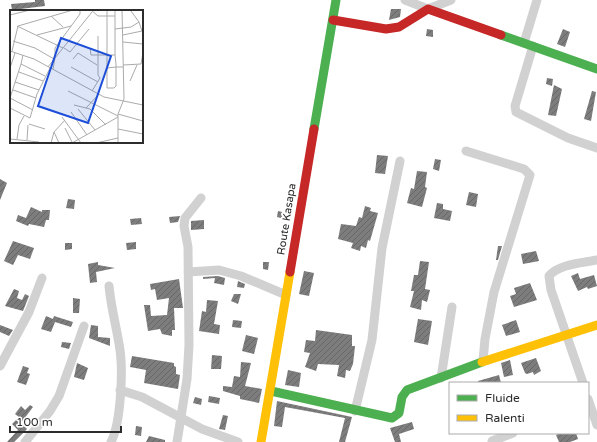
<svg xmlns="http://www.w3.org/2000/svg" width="597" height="442" font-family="'Varela Round',sans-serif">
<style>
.building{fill:url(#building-hatch)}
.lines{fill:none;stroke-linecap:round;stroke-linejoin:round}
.street{stroke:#d1d1d1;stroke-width:9}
.fast{stroke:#4caf50;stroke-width:9}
.slow{stroke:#ffc107;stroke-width:9}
.jam{stroke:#c62828;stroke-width:9}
.labels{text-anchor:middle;stroke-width:4;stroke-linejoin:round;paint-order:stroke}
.street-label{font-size:11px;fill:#2c2c2c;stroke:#fff}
.inset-road{fill:none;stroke:#ababab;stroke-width:1}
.view{fill:#1d4ed8;fill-opacity:0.15;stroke:#1d4ed8;stroke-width:2}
.inset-edge{fill:none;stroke:#2c2c2c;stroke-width:2}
</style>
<defs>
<pattern id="building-hatch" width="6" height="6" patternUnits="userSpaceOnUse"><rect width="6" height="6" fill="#7d7d7d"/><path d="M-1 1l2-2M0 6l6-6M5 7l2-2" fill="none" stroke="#676767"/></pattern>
</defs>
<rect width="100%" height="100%" fill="#fff"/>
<!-- building -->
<path class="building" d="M35 0H44L45 6 12 10 11 4 35 2Z
M391 9H401L400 17 389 20Z
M427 29 433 30V37L426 36Z
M563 29 570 32 565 47 557 44Z
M547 78 553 79 552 86 546 84Z
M554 85 562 89 556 116 548 115Z
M592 91 596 92 591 121 584 119Z
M377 155 388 156 385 174 375 173Z
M435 159 441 160 439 171 433 169Z
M417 171 427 172 425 187 427 188 422 207 407 203 411 188 414 189Z
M0 179 7 183 0 200Z
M469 192 478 194 476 207 466 205Z
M68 199 75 200 74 209 66 208Z
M437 203 443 204V209L452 211 450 221 434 218Z
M365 206 371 208 370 211 378 213 370 241 368 240 366 248 361 246 360 251 351 248 353 243 338 239 341 224 356 226 359 217 362 218Z
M31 207 42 212V210H50L49 220H46L44 227 29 224 28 226 16 221 18 215 26 218Z
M278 211 286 213 284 219 277 217Z
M180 216 178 222 170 223 169 217Z
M141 218 142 224 131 225 130 219Z
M204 220V229L191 230V221Z
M13 241 34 248 30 259 18 255 13 265 4 261Z
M136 242V249L127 250 126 243Z
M65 243H72V249L65 250Z
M498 246H502L498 260H496Z
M536 251 539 261 523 264 521 254Z
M420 261 429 262 425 289 430 290 427 302 422 300 421 310 410 307 414 291H411L414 275H418Z
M98 262V265L115 268 96 272 97 282 90 283 88 264Z
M263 262H269L268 270 263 269Z
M304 271 314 273 309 296 299 294Z
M578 273 580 279 594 275 597 286 588 289 587 287 578 291 571 276Z
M218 276 225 278 224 285 214 283 215 278 203 279V277Z
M179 279 183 308H174L175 330H172V336L162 334 160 329 148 331 144 305H150L151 316 167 315 169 298 157 300 155 289 151 290 150 284Z
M238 281 245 284 244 288 237 287Z
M530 283 537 300 514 307 510 296 516 294 514 288Z
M14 289 19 291 17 298 22 300 25 294 29 296 23 311 5 306Z
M234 294H241L238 304 231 301Z
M73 298 80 299 79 313H73Z
M207 300 218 301 214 324 220 325 219 334 199 331 202 311 206 312Z
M46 316 53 319 54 316 73 322 71 327 55 322 51 332 41 329Z
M418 319 432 321 428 345 414 342Z
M233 320 242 321 241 328 232 327Z
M516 320 520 332 506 336 502 325Z
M0 325 13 330 9 336 0 332Z
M91 325 98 326V337L110 338V346L89 338Z
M316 330 352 335V346H355L353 364 350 371 346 370 345 378 337 376 339 365 318 364 316 371 305 367 310 353 304 352 306 340 315 341Z
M246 335 258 338 254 354 242 351Z
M62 342 71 343 69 349 61 347Z
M212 355 222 356 221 369H211Z
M132 356 174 363V366L176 367V374L180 375 178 389 144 383 146 370 130 367Z
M536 358 541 371 534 375 533 372 527 374 525 373 521 363Z
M510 360 513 375 504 377 501 363Z
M241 362 251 363 245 386 262 389 259 403 240 399V396L223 391V386L232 387 234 376 240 377Z
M77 363 88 368 84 380 74 377Z
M23 366 29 368 27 373 30 374 26 385 17 382Z
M288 370 301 373 299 387 285 385Z
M499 375 501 383H478V381Z
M209 396 220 398 219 404 208 402Z
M195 397 202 399 201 405 193 403Z
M277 401 352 417 345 442H339L345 418 285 407 282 427 274 426Z
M30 405 33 407 21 423 27 429 14 442H7L18 430 12 424 19 417 15 414 21 406 25 410Z
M223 415 228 416 225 430 219 429Z
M412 422 414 429 399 434 401 442H395L390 428Z
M136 426 142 427 141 436 135 435Z
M560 433H576L578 439 570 442H559L556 435Z
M149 436 165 440V442H146Z"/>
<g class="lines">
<!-- street -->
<path class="street" d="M405 0 428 9 451 0
M524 43 537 0
M533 46 515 106 516 112 568 138 597 148
M466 151 524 169 530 175 494 292 485 339 483 361
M188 272 219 270 241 276 286 295
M109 286C111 308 117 329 120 350 123 371 121 423 111 442
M0 366 29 312 42 278
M441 378 452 307
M583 383 551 290 549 276C558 264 583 263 597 260
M120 390 142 397 202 429 238 442
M588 399 597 425
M355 411 372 340 382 248 400 161
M492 441 513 433
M25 442 50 411 59 396 84 326
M177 442 187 379 189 345 188 247 184 226 185 218 201 198"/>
<!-- fast -->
<path class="fast" d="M501 35 597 69
M314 129 336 0
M271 391 392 418 399 413 402 397 407 390 482 362"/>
<!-- slow -->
<path class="slow" d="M482 362 597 325
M261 442 290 272"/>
<!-- jam -->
<path class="jam" d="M333 20 386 29 399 27 428 9 501 35
M290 272 314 129"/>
</g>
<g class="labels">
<!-- street labels -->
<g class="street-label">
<text transform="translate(286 219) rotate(-81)" y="4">Route Kasapa</text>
</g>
</g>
<!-- overview -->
<g transform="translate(10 10)">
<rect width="133" height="133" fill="#fff"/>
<path class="inset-road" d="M81 0 88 6H105M97 0V58M105 0V45L106 54V76L104 78H97V58L106 57H113M121 1 129 12M0 5 20 0M41 6 53 17M7 16 53 38M105 19 121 17 129 12 132 21M27 25 61 16M113 25 132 21M3 31 25 38 44 49M113 32 133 34M54 38 60 42 79 19M80 38 81 45H105M0 41 24 49 94 87 133 95M2 41 8 16 63 0M13 45 11 54 35 66M63 49 68 43 87 55M113 55 131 54 133 43M38 57 45 48V38L70 4V0M61 57 88 72M0 58 5 43M43 59 45 48 82 2M9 62 33 71M120 71 127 55M5 72 29 80M3 80 26 88M58 81 108 106M82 81 90 68 88 65V26M0 88 11 54M0 88 23 100M64 95 80 99 96 115M0 98 20 108 27 84 40 58M76 98 89 84M68 99 85 120M61 102 77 125M108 104 133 111M52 107 71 133M19 114 35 119M55 118 62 132M108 119 133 124M44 122 49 133M0 129 29 132M7 129 9 115 14 106M17 130 18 115M41 133 44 122 55 110M62 133 108 107M86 133 108 128M108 133V104L114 89 112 0"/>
<path class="view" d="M51 28 101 46 78 113 28 96Z"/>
<rect width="133" height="133" class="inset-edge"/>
</g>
<!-- legend -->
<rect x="449" y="382" width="140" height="52" fill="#ffffff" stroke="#ababab"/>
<rect x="457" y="395" width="20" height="6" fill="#4caf50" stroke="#ababab"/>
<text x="485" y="402" font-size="12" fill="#2c2c2c">Fluide</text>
<rect x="457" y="415" width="20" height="6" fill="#ffc107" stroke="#ababab"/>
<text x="485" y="422" font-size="12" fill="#2c2c2c">Ralenti</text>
<!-- scale -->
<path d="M10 426v6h111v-6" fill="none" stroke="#2c2c2c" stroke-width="2"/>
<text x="16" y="426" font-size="12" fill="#2c2c2c" stroke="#ffffff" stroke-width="3" paint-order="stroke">100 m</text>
</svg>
